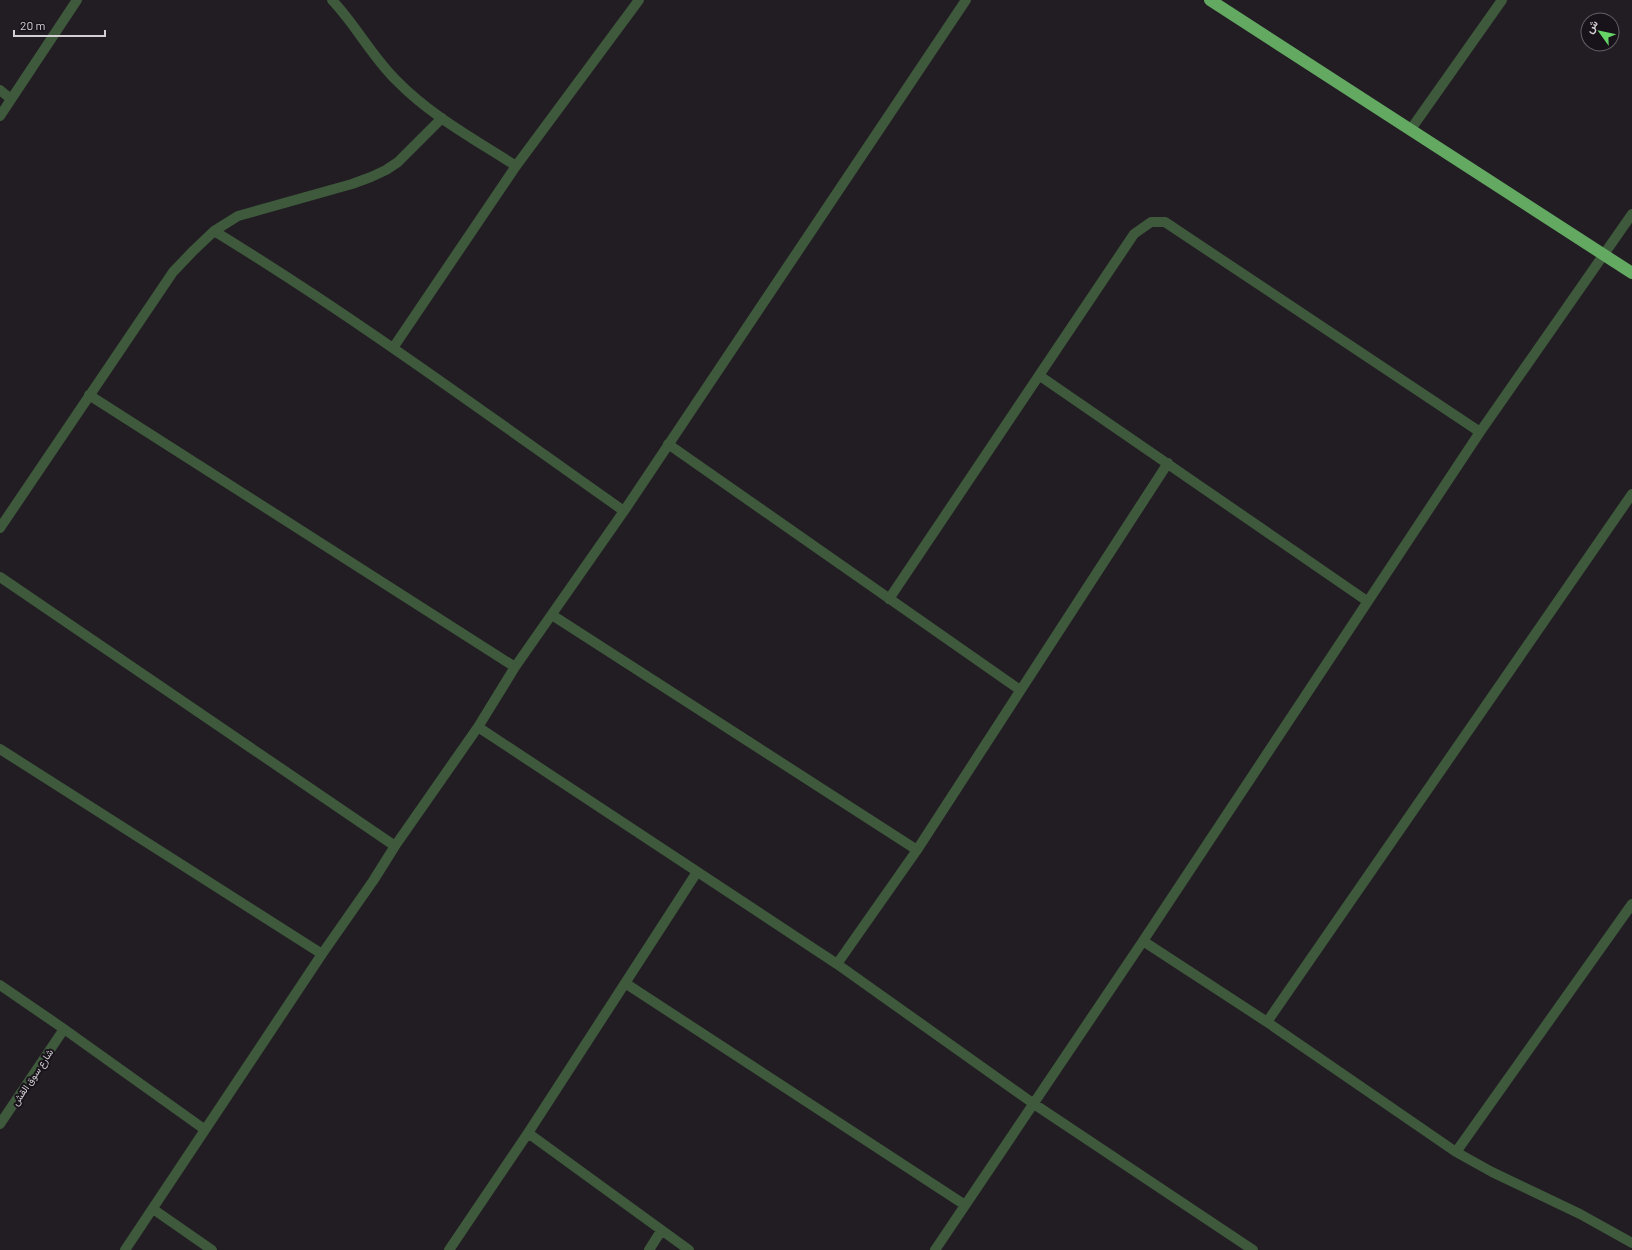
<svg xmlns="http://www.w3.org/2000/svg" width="1632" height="1250" font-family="Barlow,Vazirmatn,sans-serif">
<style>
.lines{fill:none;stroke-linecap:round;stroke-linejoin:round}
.minor{stroke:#3e593c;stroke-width:10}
.highway{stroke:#63a962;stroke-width:12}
.labels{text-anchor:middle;stroke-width:4;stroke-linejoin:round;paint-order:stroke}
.street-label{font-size:10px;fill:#d3d0d4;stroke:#18131a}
</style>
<rect width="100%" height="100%" fill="#221d23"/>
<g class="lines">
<!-- minor -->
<path class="minor" d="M332 0C356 25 372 57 397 81 431 116 476 140 516 166
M0 90 11 99
M0 116 77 0
M1411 129 1502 0
M214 231C355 317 489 416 624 511
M393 348 516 166 639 0
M1040 376 1367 601
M89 395 515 667
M668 444 1020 690
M0 528 173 272 194 250 214 231 238 216 352 184 371 177 386 170 398 162 442 118
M0 577 395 846
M889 599 1134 234 1151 222H1165L1480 432
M552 615 917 850
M478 727 837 964 1034 1104 1253 1250
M0 749 322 954
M1143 941 1267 1022 1456 1152 1492 1172 1580 1214 1632 1243
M837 964 917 850 1168 463
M625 983 965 1205
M0 985 64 1029 204 1129
M1267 1022 1632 494
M0 1124 64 1029
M528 1133 689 1250
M1456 1152 1632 904
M153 1209 212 1250
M125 1250 322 954 373 881 395 846 478 727 515 667 624 511 966 0
M449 1250 528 1133 697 872
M649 1250 661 1231
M935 1250 1143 941 1480 432 1632 214"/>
<!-- highway -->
<path class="highway" d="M1210 0 1632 273"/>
</g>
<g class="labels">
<!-- street labels -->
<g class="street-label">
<text transform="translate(32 1077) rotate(-56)" y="4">شارع سوق القش</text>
</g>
</g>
<!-- north arrow -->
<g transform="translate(1600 32) rotate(303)"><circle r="19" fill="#18131a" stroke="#635f64"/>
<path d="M0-3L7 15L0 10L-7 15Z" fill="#66d466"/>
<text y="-6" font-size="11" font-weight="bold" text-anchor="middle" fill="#d3d0d4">ش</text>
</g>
<!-- scale -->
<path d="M14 30v6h91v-6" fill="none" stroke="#d3d0d4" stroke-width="2"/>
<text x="20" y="30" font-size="12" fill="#d3d0d4" stroke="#18131a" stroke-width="3" paint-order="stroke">20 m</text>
</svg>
